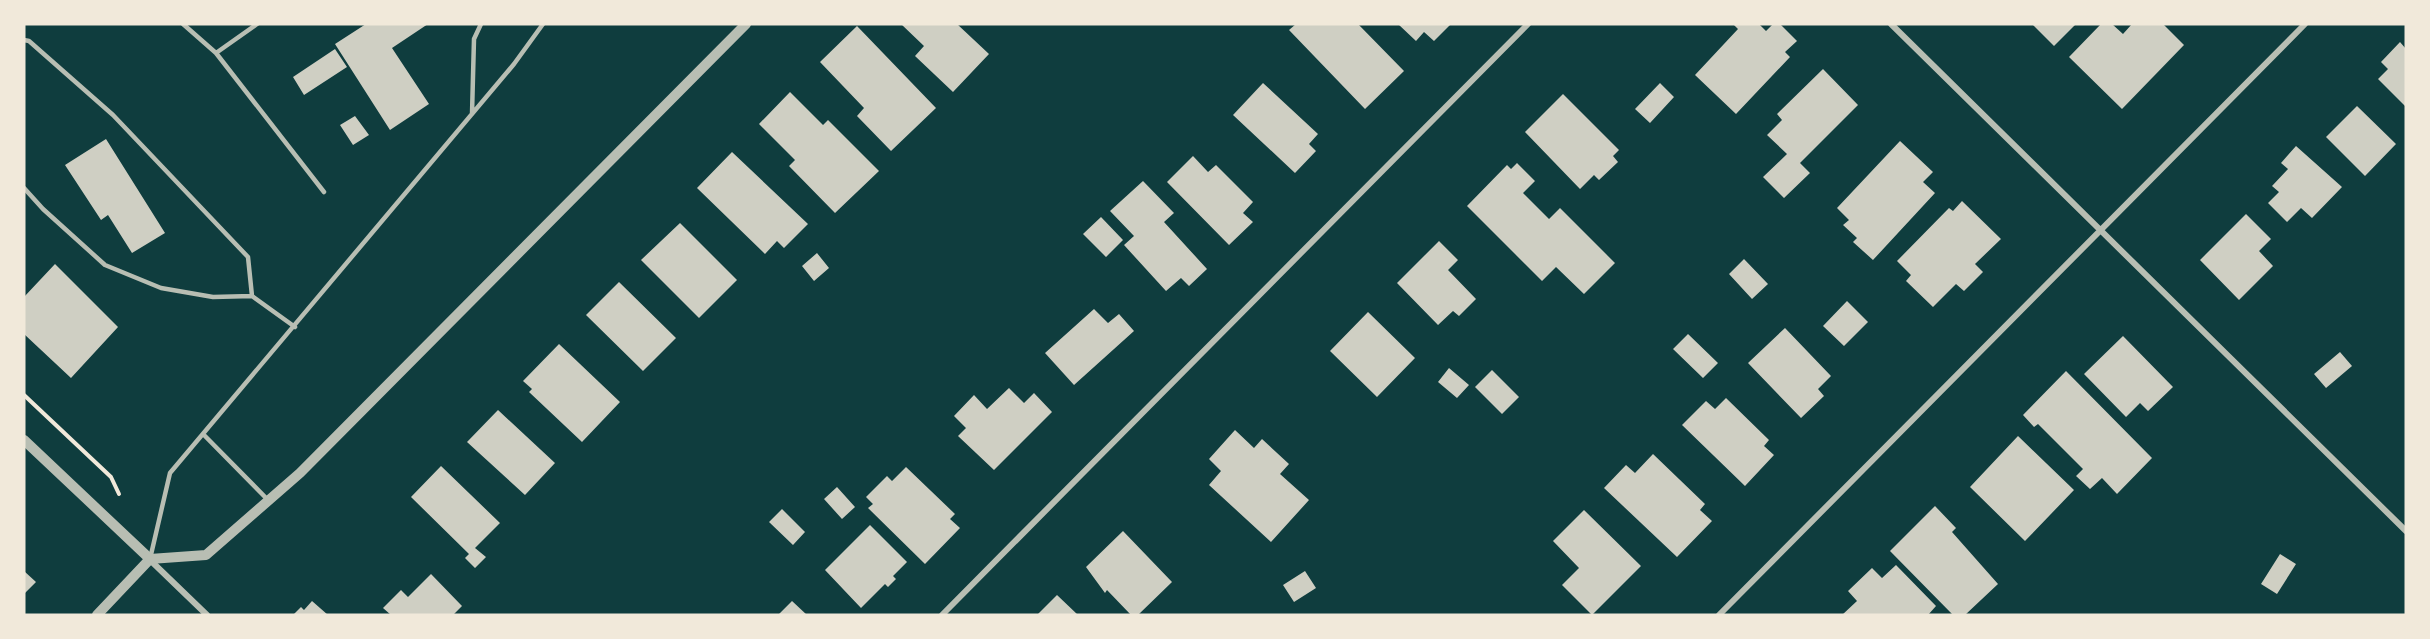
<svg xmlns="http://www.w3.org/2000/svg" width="2430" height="639" font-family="Quicksand,sans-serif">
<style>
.building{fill:#cfcfc3}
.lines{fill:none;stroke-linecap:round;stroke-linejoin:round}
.path{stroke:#f1e9da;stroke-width:4}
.service{stroke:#b8beb3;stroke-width:4.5}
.minor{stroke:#b8beb3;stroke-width:6}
.tertiary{stroke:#b8beb3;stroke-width:10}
</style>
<rect width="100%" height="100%" fill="#0f3d3e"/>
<!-- building -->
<path class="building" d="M366 24H428L392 48 429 104 390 130 335 44Z
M901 24H957L989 54 953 92 915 56 924 46Z
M1296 24H1358L1404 71 1365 109 1289 30Z
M1398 24H1451L1434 41 1424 32 1416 41Z
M1733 24H1759L1766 31 1773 24H1780L1797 41 1785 52 1790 57 1736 114 1695 75 1738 29Z
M2032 24H2076L2054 46Z
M2101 24H2112L2123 34 2132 24H2163L2184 45 2122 109 2069 57Z
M857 26 936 108 891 151 857 116 864 108 820 62Z
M2400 42 2406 49V107L2378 79 2388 69 2381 62Z
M335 49 347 67 304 95 293 77Z
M1823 69 1858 105 1800 163 1810 173 1784 198 1763 177 1787 154 1767 135 1782 120 1777 114Z
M1263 83 1318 134 1309 144 1316 151 1295 173 1233 115Z
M1660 83 1674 97 1650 123 1635 109Z
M790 92 823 125 828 120 879 171 835 213 789 166 795 160 759 124Z
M1563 94 1619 150 1613 156 1618 162 1599 180 1594 175 1580 189 1525 132Z
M2357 106 2396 144 2365 176 2326 137Z
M355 116 369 135 353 145 340 125Z
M106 139 165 233 132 253 108 215 101 220 65 165Z
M1900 141 1933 172 1923 182 1935 193 1873 260 1853 242 1857 238 1843 225 1849 220 1837 208Z
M2296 146 2342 187 2312 218 2301 208 2287 222 2268 203 2279 192 2272 186 2288 169 2281 163Z
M732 152 808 224 784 248 777 241 765 254 697 188Z
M1193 156 1208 172 1216 165 1253 202 1243 213 1253 222 1229 245 1167 182Z
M1517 163 1535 181 1523 193 1549 219 1560 208 1615 263 1584 294 1556 267 1542 281 1467 206 1507 165 1511 169Z
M1143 181 1174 213 1164 222 1207 269 1189 286 1181 278 1166 291 1124 245 1134 236 1110 211Z
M1962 201 2001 239 1975 264 1983 272 1964 291 1956 284 1933 307 1906 281 1911 275 1897 261 1949 208 1953 211Z
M2246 214 2271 239 2259 251 2273 266 2239 300 2200 260Z
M1101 217 1123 240 1106 257 1083 234Z
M680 223 737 280 699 318 641 260Z
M1439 241 1458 260 1448 270 1476 299 1459 316 1453 311 1438 325 1397 283Z
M817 253 829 268 814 281 802 266Z
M1744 259 1768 284 1752 299 1729 274Z
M55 264 118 327 71 378 24 334V297Z
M619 282 676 338 643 371 586 315Z
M1847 301 1868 322 1844 346 1823 326Z
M1094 309 1108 323 1119 314 1134 331 1074 385 1045 353Z
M1368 312 1415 358 1377 397 1330 351Z
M1785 328 1831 376 1818 389 1824 396 1801 418 1748 363Z
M1688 334 1718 363 1703 378 1673 349Z
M2123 336 2173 387 2148 411 2140 403 2126 417 2084 374Z
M559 344 620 402 582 442 529 392 532 389 523 381Z
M2340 352 2352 366 2326 388 2314 374Z
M1449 368 1469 385 1457 398 1438 382Z
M1492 370 1519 397 1502 414 1475 387Z
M2066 371 2152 458 2117 494 2102 478 2090 489 2076 476 2083 469 2038 424 2034 427 2023 415Z
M1009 388 1024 403 1034 393 1052 412 994 470 958 436 966 428 954 416 974 395 987 409Z
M1726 398 1769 440 1764 446 1774 455 1745 486 1682 425 1706 401 1715 409Z
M498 410 555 463 525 495 467 442Z
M1235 430 1254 448 1262 439 1289 464 1280 474 1309 500 1271 542 1209 485 1221 471 1209 459Z
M2018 436 2074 490 2025 541 1970 487Z
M1653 454 1705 504 1700 510 1712 521 1677 557 1604 488 1626 465 1635 473Z
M441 466 500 523 475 548 486 557 475 568 465 558 469 554 411 497Z
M906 467 955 514 950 519 960 528 925 564 868 508 873 504 866 497 887 476 892 481Z
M837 487 855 507 842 519 824 499Z
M1935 506 1956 528 1952 532 1998 584 1965 615H1953L1890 551Z
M782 509 805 532 793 545 769 522Z
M1584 510 1641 566 1592 615 1562 585 1579 568 1553 541Z
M870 525 907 562 893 576 896 579 888 587 885 584 861 608 825 570Z
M1123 531 1172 582 1138 615H1131L1107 590 1105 593 1086 567Z
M2280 554 2296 564 2277 594 2261 584Z
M1896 565 1936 606 1928 615H1842L1857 601 1848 591 1872 568 1882 578Z
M24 571 36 582 24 594Z
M1305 571 1316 588 1294 602 1283 585Z
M431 574 462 606 453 615H391L383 608 401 590 408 597Z
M1057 595 1078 615H1037Z
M312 601 328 615H293L301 607 304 610Z
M792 601 807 615H778Z"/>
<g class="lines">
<!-- path -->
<path class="path" d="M24 395 111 477 119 494"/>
<!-- service -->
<path class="service" d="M183 24 216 53 324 192
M24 40 29 41 113 115 248 257 252 296
M216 53 257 24
M472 114 474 39 481 24
M24 188 43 209 105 265 161 288 213 297 252 296 295 327
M203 434 268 500
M150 559 170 473 514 64 543 24"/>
<!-- minor -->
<path class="minor" d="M1891 24 2406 531
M150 560 207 615
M942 615 1528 24
M1719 615 2305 24"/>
<!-- tertiary -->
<path class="tertiary" d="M24 440 150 559
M97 615 150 559 206 555 300 473 746 24"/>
</g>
<!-- border -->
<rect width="2430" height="639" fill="none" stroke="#f1e9da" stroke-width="51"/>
</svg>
